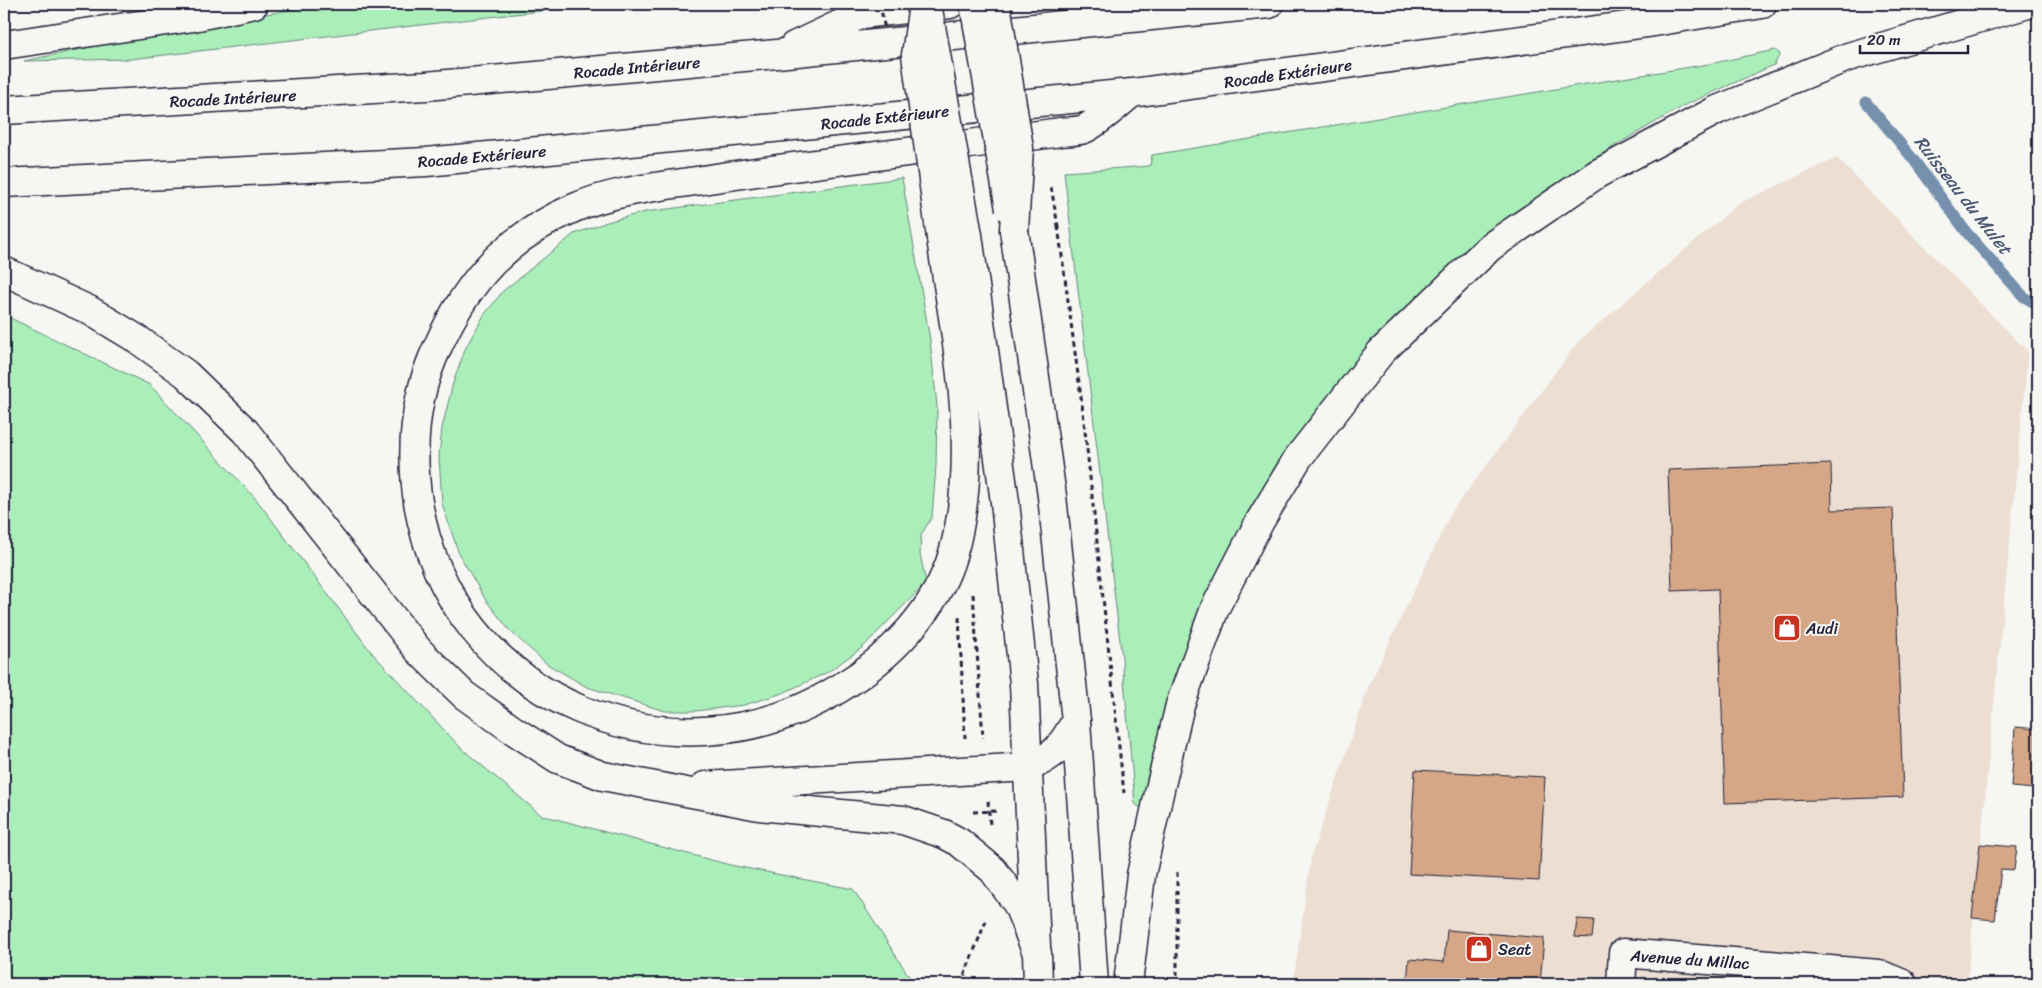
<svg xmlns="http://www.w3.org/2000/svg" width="2042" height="988" font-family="Sriracha,sans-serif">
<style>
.built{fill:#ecded2}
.green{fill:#aaefba;stroke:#66887a}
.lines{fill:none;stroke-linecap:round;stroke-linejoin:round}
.stream{stroke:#748fac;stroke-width:11}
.building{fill:#d5a787;stroke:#22223b}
.minor-casing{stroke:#22223b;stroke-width:31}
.primary-casing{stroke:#22223b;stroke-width:31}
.trunk-casing{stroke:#22223b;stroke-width:31}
.path{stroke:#22223b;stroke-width:3;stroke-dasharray:5 4;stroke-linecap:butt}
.minor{stroke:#f6f6f2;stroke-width:28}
.primary{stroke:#f6f6f2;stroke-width:28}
.trunk{stroke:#f6f6f2;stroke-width:28}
.primary-bridge-casing{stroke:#22223b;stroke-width:31;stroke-linecap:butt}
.trunk-bridge-casing{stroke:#22223b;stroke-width:31;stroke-linecap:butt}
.path-bridge{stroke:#22223b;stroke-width:3;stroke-dasharray:5 4;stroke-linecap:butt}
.primary-bridge{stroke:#f6f6f2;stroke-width:28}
.trunk-bridge{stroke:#f6f6f2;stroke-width:28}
.labels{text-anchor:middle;stroke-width:4;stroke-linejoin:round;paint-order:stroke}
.street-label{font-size:16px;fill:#22223b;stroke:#f6f6f2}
.poi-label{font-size:16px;fill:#22223b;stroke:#f6f6f2;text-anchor:start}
.water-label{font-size:18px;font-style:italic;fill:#4b5973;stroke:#f6f6f2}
</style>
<rect width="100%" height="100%" fill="#f6f6f2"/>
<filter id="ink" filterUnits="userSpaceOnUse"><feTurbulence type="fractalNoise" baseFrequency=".02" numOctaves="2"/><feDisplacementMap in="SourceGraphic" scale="10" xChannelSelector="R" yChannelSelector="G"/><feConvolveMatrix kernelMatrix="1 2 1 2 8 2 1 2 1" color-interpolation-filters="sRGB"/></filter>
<g filter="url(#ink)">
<!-- built -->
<path class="built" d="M1837 158 2028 352 1967 984H1293L1311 857 1369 685 1451 513 1578 342 1738 204Z"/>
<!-- green -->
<path class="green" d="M322 4H600L131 59 24 61 144 36Z
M1775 50 1780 54 1774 65 1687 104 1616 145 1546 190 1459 257 1397 317 1356 363 1277 467 1145 811 1135 804 1122 658 1064 172 1150 166 1152 155 1709 64Z
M902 178 930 340 937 406 936 466 932 517 921 535 920 554 926 583 863 647 828 672 783 693 744 705 696 711H665L587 687 547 664 510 631 485 599 459 554 442 504 439 456 442 428 453 383 466 347 484 315 503 291 574 234 607 222 645 212Z
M4 315 150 385 256 499 372 653 461 748 541 815 730 865 853 889 914 984H4Z"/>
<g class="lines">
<!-- stream -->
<path class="stream" d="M1866 102 1913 159 1967 233 2024 297 2038 305"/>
</g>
<!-- building -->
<path class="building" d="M1831 464 1832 510 1893 508 1903 797 1725 803 1718 589 1672 591 1668 470Z
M2015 727 2038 729 2035 789 2011 787Z
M1415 770 1545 777 1539 881 1409 874Z
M2038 793V845H2036Z
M1980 844 2017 847 2014 870 2001 869 1995 920 1972 918Z
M1577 919 1594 920 1592 938 1575 937Z
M1447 930 1544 938 1540 984H1407L1409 959 1444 962Z"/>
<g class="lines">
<!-- minor casing -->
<g class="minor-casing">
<path id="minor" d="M1621 984 1623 953 1879 974 1903 984"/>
</g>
<!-- primary casing -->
<g class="primary-casing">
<path id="primary" d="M1014 230 1052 496 1076 721
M968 235 1005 502 1024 684 1036 947"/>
</g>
<!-- trunk casing -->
<g class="trunk-casing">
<path id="trunk" d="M4 45 193 17 254 4
M794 46 862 14 950 4
M4 110 426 86 777 54 1269 4
M4 183 426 162 1132 93 1648 23 1762 4
M941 238C955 340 982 451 953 553 937 610 889 658 840 688 673 792 450 701 418 502 410 448 414 396 438 346 451 317 469 287 492 263 514 241 544 221 574 208 615 190 665 186 709 179 801 165 893 154 985 142 1008 139 1031 136 1054 133 1063 131 1076 132 1084 129 1098 123 1119 103 1132 93
M4 271 89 310 137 339 186 374 245 431 419 651 464 695 513 730 558 759 603 776 759 806 903 820 944 834 959 842 993 870 1018 905 1037 953 1038 984
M1076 721 1094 984
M705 786 1028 767C1056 756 1061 746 1076 721
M1128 984 1141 875 1160 789 1180 705 1215 608 1260 521 1298 458 1381 352 1490 247 1597 174 1717 110 1848 57 2028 4"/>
</g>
<!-- path -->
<path class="path" d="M1058 226 1083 412 1124 793
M973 594 983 738
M959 617 965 738
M988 801 990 825
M973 812 997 811
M1177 872V984
M961 984 987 918"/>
<!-- minor -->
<use href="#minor" class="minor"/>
<!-- primary -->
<use href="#primary" class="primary"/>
<!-- trunk -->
<use href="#trunk" class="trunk"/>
<!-- primary-bridge casing -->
<g class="primary-bridge-casing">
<path id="primary-bridge" d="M927 4 968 235
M974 4 1010 209"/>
</g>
<!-- trunk-bridge casing -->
<g class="trunk-bridge-casing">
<path id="trunk-bridge" d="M923 4 916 55 941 238
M996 4 1019 148 1014 230"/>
</g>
<!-- path-bridge -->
<path class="path-bridge" d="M880 4 885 30
M1051 187 1058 226"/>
<!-- primary-bridge -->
<use href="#primary-bridge" class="primary-bridge"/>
<!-- trunk-bridge -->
<use href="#trunk-bridge" class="trunk-bridge"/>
</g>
</g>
<!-- icons -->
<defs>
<g id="shop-square" transform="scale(1.4375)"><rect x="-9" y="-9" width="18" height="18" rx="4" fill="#c8321e" stroke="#f6f6f2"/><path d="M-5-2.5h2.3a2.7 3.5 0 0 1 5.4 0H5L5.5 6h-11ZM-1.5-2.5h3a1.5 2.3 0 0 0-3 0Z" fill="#fff"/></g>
</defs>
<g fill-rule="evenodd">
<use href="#shop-square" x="1787" y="628"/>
<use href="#shop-square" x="1479" y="949"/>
</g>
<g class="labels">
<!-- street labels -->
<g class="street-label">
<text transform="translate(637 67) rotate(-5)" y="6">Rocade Intérieure</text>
<text transform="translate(1288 73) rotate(-8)" y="6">Rocade Extérieure</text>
<text transform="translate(233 98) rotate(-3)" y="6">Rocade Intérieure</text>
<text transform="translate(885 117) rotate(-6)" y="6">Rocade Extérieure</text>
<text transform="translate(482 156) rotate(-5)" y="6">Rocade Extérieure</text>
<text transform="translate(1690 959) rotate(4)" y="6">Avenue du Millac</text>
</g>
<!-- poi labels -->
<g class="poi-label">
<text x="1806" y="634">Audi</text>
<text x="1498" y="955">Seat</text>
</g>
<!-- water labels -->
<g class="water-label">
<text transform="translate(1963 195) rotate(52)" y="6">Ruisseau du Mulet</text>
</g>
</g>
<!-- margin -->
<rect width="2042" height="988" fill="none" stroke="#f6f6f2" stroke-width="20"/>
<rect x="10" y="10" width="2022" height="968" fill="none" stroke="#22223b" stroke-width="2" filter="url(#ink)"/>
<!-- scale -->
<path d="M1860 45v8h108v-8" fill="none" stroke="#22223b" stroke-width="2.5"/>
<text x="1867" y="45" font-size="15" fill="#22223b" stroke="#f6f6f2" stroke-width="4" paint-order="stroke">20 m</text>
</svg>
